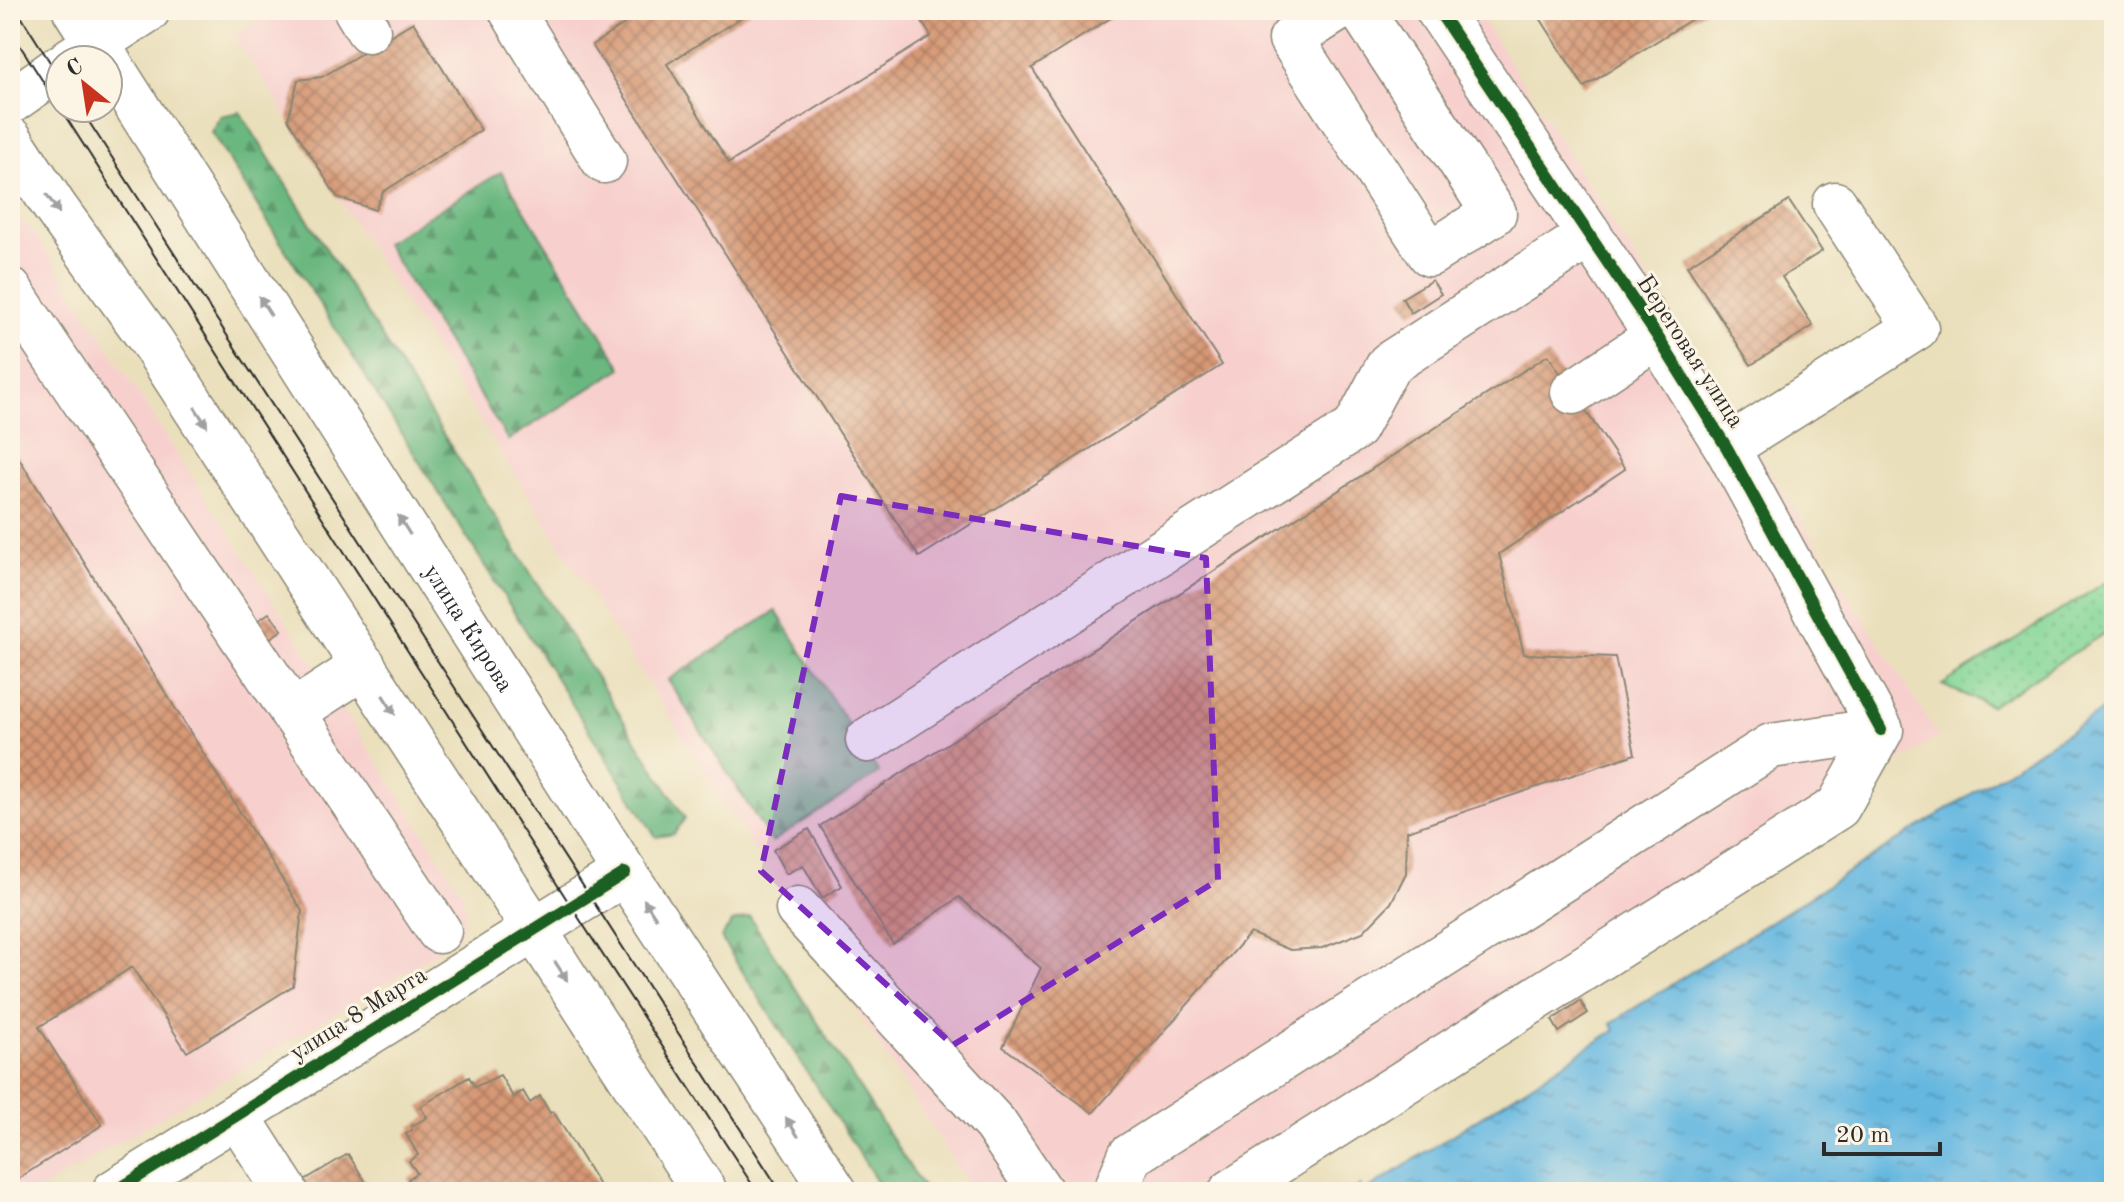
<svg xmlns="http://www.w3.org/2000/svg" width="2124" height="1202" font-family="'Old Standard TT',serif">
<style>
.built{fill:#f7d0ce}
.grass{fill:url(#grass-dots);stroke:#588061;stroke-width:2}
.forest{fill:url(#forest-firs);stroke:#4b7156;stroke-width:2}
.water{fill:url(#water-ripples);stroke:#487186;stroke-width:2}
.building{fill:url(#building-cross-hatch)}
.lines{fill:none;stroke-linecap:round;stroke-linejoin:round}
.minor-casing{stroke:#8a8573;stroke-width:47}
.major-casing{stroke:#8a8573;stroke-width:47}
.minor{stroke:#fff;stroke-width:44}
.major{stroke:#fff;stroke-width:44}
.tram{stroke:#2b2b2b;stroke-width:2}
.cycleway-casing{stroke:#fcf5e5;stroke-width:17}
.cycleway{stroke:#1b5e20;stroke-width:12}
.oneway{fill:#a0a0a0}
.marked{fill:#7b2cbf;fill-opacity:0.2;stroke:#7b2cbf;stroke-width:6;stroke-dasharray:16 10;stroke-linejoin:round}
.labels{text-anchor:middle;stroke-width:6;stroke-linejoin:round;paint-order:stroke}
.street-label{font-size:24px;fill:#2b2b2b;stroke:#fcf5e5}
</style>
<defs>
<pattern id="grass-dots" width="8" height="8" patternUnits="userSpaceOnUse" patternTransform="scale(2)"><rect width="8" height="8" fill="#84d697"/><path d="M2 2h.1M6 6h.1" fill="none" stroke="#72b882" stroke-width="1.8" stroke-linecap="round"/></pattern>
<pattern id="forest-firs" width="22" height="20" patternUnits="userSpaceOnUse" patternTransform="scale(2)"><rect width="22" height="20" fill="#6bb780"/><path d="M5 1l3.5 6h-7zM16 11l3.5 6h-7z" fill="#589569"/></pattern>
<pattern id="water-ripples" width="26" height="14" patternUnits="userSpaceOnUse" patternTransform="scale(2)"><rect width="26" height="14" fill="#65b7e0"/><path d="M2 4q2-2 4 0t4 0M15 11q2-2 4 0t4 0" fill="none" stroke="#5395b6"/></pattern>
<pattern id="building-cross-hatch" width="8" height="8" patternUnits="userSpaceOnUse" patternTransform="scale(2)"><rect width="8" height="8" fill="#d69875"/><path d="M0 0l8 8M0 8l8-8" fill="none" stroke="#ae7c60"/></pattern>
</defs>
<rect width="100%" height="100%" fill="#fcf5e5"/>
<filter id="ink" filterUnits="userSpaceOnUse"><feTurbulence type="fractalNoise" baseFrequency=".0125" numOctaves="2"/><feDisplacementMap in="SourceGraphic" scale="16" xChannelSelector="R" yChannelSelector="G"/><feConvolveMatrix kernelMatrix="1 2 1 2 8 2 1 2 1" color-interpolation-filters="sRGB"/></filter>
<filter id="wash" filterUnits="userSpaceOnUse"><feTurbulence type="fractalNoise" baseFrequency=".006" numOctaves="4" result="noise"/><feDisplacementMap in="SourceGraphic" scale="32" xChannelSelector="R" yChannelSelector="G"/><feGaussianBlur stdDeviation="1.8" result="paint"/><feColorMatrix in="noise" values="0 0 0 0 0 0 0 0 0 0 0 0 0 0 0 0 0 1.4 0 .05"/><feComposite in="paint" operator="in"/></filter>
<g filter="url(#wash)">
<rect width="100%" height="100%" fill="#eadfbb"/>
<!-- built -->
<path class="built" d="M272 10H1477L1939 737 1215 1192H973L234 35Z
M10 215 30 228 44 248 463 894 465 915 458 937 428 958 36 1192H10Z"/>
<!-- grass -->
<path class="grass" d="M2114 577V627L1991 706 1942 685Z"/>
<!-- forest -->
<path class="forest" d="M240 112 685 818 674 834 656 837 211 132 221 116Z
M501 172 622 368 508 440 385 243Z
M776 611 879 773 772 842 668 680Z
M750 917 926 1192H884L721 938 732 922Z"/>
<!-- water -->
<path class="water" d="M2114 703V1192H1351L1360 1186 1364 1192 1615 1030 1611 1023Z"/>
<g id="blocks">
<!-- building -->
<path class="building" d="M646 10H753L667 64 729 163 931 36 914 10H1123L1032 68 1222 365 919 557 592 45Z
M1535 10H1706L1584 87Z
M413 22 481 130 383 192 375 210 337 197 288 119 298 80 322 77Z
M1789 201 1822 251 1782 277 1813 326 1751 365 1687 266Z
M1432 280 1441 294 1411 313 1402 298Z
M1548 355 1625 469 1499 554 1524 654 1615 657 1635 754 1407 831 1406 873 1391 903 1363 932 1322 948 1290 950 1250 933 1093 1113 1003 1047 1041 968 959 897 893 944 820 826Z
M10 444 302 911 293 986 187 1052 132 967 39 1027 102 1125 10 1184Z
M269 613 282 630 266 641 254 623Z
M809 829 842 886 822 898 803 865 786 874 773 850Z
M1580 1001 1588 1013 1559 1032 1552 1020Z
M500 1075 513 1097 523 1091 530 1103 540 1096 550 1113 553 1111 603 1192H416L408 1179 417 1173 409 1161 418 1155 406 1134 412 1130 411 1127 427 1117 420 1107 469 1077 475 1087Z
M348 1154 372 1192H303L298 1184Z"/>
</g>
</g>
<g filter="url(#ink)">
<use href="#blocks" fill-opacity="0" stroke="#8a8573" stroke-width="2"/>
<g class="lines">
<!-- minor casing -->
<g class="minor-casing">
<path id="minor" d="M356 10 368 30
M511 10 604 161
M1337 10 1291 39 1430 254 1494 213 1361 10
M1438 10 1657 336 1727 448 1881 730
M10 290 439 931
M1573 392 1657 336
M1727 448 1916 328 1835 204
M292 713 364 666
M868 740 1355 428 1389 364 1590 235
M798 909 995 1124 1041 1192
M237 1115 286 1192
M114 1192 625 873
M1115 1192 1130 1156 1771 746 1881 730
M1231 1192 1838 807 1881 730"/>
</g>
<!-- major casing -->
<g class="major-casing">
<g id="major">
<path d="M75 10 107 60"/>
<path d="M70 60 148 10"/>
<path id="s1" d="M108 61 625 873 835 1192"/>
<path d="M10 102 60 67"/>
<path d="M10 139 54 206 152 342 705 1192"/>
</g>
</g>
<!-- minor -->
<use href="#minor" class="minor"/>
<!-- major -->
<use href="#major" class="major"/>
<!-- tram -->
<path class="tram" d="M17 10 60 78
M10 30 60 108
M60 108 571 906 757 1192
M80 108 781 1192"/>
<!-- cycleway casing -->
<g class="cycleway-casing">
<path id="cycleway" d="M1438 10 1657 336 1727 448 1881 730
M114 1192 625 873"/>
</g>
<!-- cycleway -->
<use href="#cycleway" class="cycleway"/>
</g>
<!-- one-way arrows -->
<defs><path id="oneway-solid" d="M-6-.8H1V-3.2L6.5 0L1 3.2V.8H-6Z" transform="scale(2)"/></defs>
<g class="oneway">
<use href="#oneway-solid" transform="translate(53 204) rotate(56)"/>
<use href="#oneway-solid" transform="translate(265 306) rotate(-122)"/>
<use href="#oneway-solid" transform="translate(201 417) rotate(57)"/>
<use href="#oneway-solid" transform="translate(404 525) rotate(-122)"/>
<use href="#oneway-solid" transform="translate(389 705) rotate(57)"/>
<use href="#oneway-solid" transform="translate(650 909) rotate(-123)"/>
<use href="#oneway-solid" transform="translate(561 971) rotate(57)"/>
<use href="#oneway-solid" transform="translate(792 1127) rotate(-123)"/>
</g>
</g>
<!-- marked area -->
<path class="marked" d="M841 496 1206 558 1218 880 953 1045 761 871Z"/>
<g class="labels">
<!-- street labels -->
<g class="street-label">
<text transform="translate(1691 351) rotate(57)" y="8">Береговая улица</text>
<text dy="8" stroke="none"><textPath href="#s1" startOffset="672">улица Кирова</textPath></text>
<text transform="translate(358 1013) rotate(-32)" y="8">улица 8 Марта</text>
</g>
</g>
<!-- margin -->
<rect width="2124" height="1202" fill="none" stroke="#fcf5e5" stroke-width="40"/>
<!-- north arrow -->
<g transform="translate(84 84) rotate(330)"><circle r="38" fill="#fcf5e5" stroke="#a8a49b" stroke-width="2"/>
<path d="M0-6L14 30L0 20L-14 30Z" fill="#c8321e"/>
<text y="-12" font-size="22" font-weight="bold" text-anchor="middle" fill="#2b2b2b">С</text>
</g>
<!-- scale -->
<path d="M1824 1142v12h116v-12" fill="none" stroke="#2b2b2b" stroke-width="4"/>
<text x="1836" y="1142" font-size="24" fill="#2b2b2b" stroke="#fcf5e5" stroke-width="6" paint-order="stroke">20 m</text>
</svg>
